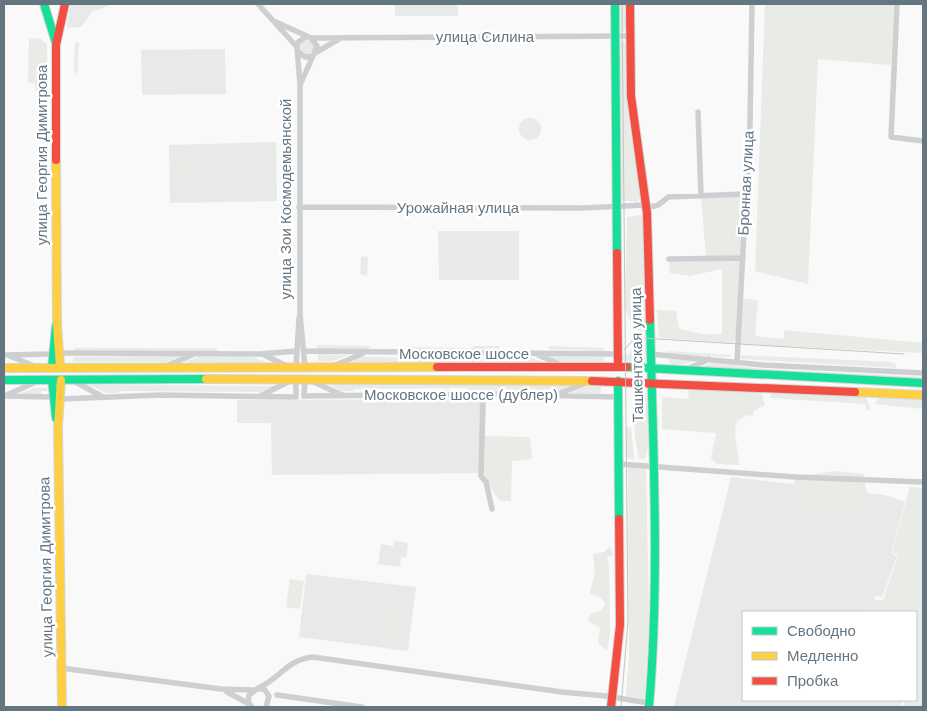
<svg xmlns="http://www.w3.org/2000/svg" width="927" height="711" font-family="Arial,sans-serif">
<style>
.built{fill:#e8e9e9}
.green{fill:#e8ebe6}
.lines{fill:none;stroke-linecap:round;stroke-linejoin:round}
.fast-casing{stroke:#d5d6d7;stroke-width:10}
.slow-casing{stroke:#d5d6d7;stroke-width:10}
.jam-casing{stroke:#d5d6d7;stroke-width:10}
.street{stroke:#cecfd0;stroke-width:5.5}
.fast{stroke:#16e098;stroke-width:8}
.slow{stroke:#ffcf43;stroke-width:8}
.jam{stroke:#f24e42;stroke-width:8}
.tram{stroke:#c3c5c6;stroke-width:1}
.labels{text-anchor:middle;stroke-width:5;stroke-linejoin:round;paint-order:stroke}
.street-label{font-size:15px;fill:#657683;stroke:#fff}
</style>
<rect width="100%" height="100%" fill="#f9f9f9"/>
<!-- built -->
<path class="built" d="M70 4H113L92 12 81 27 67 28Z
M395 4H458V16H395Z
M225 49 226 94 142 95 141 50Z
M276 142 277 201 170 203 169 145Z
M438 231H519V280H439Z
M486 399 484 473 272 475 271 423H237V400Z
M731 477 885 495 905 502 891 553 897 556 882 597 876 596 871 612H743V700H902L901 707H674Z
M394 541 408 543 406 558 401 557 400 567 378 564 381 544 393 546Z
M306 574 416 587 408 651 299 637Z"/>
<!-- green -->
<path class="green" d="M619 4H625L626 28 624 32 618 31Z
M765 4H894L891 65 818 59 808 284 755 271Z
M29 38 41 39 47 44V84L44 90 36 91 35 83H28Z
M300 47a7 7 0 1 1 14 0a7 7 0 1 1-14 0Z
M620 40 626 43 629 122 641 198 637 202 619 200 617 42Z
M79 42 77 77 74 70 75 43Z
M519 129a11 11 0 1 1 22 0a11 11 0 1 1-22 0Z
M177 155H196L197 182 178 183Z
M745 194 741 298 758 300 755 336 784 339V330L923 343V353L739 344V341L733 339 734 343 659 338 657 310 676 311 679 329 703 334H722V269L690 276 670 273 669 259 706 258 701 195Z
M642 215 645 248V336C633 327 628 321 625 306L627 217Z
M361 256 368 257 367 276 360 274Z
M643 342 647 343V356L636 355 646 357V363L623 361 620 353 629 355 632 348Z
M317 345 371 346 368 349H318Z
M473 346H499V349L409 350V347L473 348Z
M549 346 603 348 605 351 549 349Z
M74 348H217V351H74Z
M667 351 732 355 729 357 666 354Z
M318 354 349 355 333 361H318Z
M738 355 892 362 896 364V368L741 359Z
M181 356 166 362H73V357Z
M547 356 604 357V363H565Z
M198 357H253L271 364 184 362Z
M363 357 503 359 504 361H523L524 357H530L547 364 350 362Z
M669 359 698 360 683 365H669Z
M712 363 763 369 923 377V379L699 367Z
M326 383H545L572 386 557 392 468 390V388L354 389 353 391H342Z
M90 385 275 386 259 392 119 391 118 393H106Z
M585 386H601V393H569Z
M34 388H47V391H42L41 395H17Z
M689 390H758L763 396 765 405 754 411 753 416 747 415 737 421C732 436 739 450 739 465L717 464 711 458 716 433 662 429V397L688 399Z
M775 391 866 396 870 410H866V404L770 398 771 393Z
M633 393H647C647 406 652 450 644 459H639L635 437Z
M883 397 923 399V409L875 404 878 399Z
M626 427H631L634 460 626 457Z
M481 436 530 437 532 459 512 461 511 501H500C480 474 481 469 481 436Z
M628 467H646L649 619 645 696 643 699 626 696 629 653Z
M835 471 863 474 869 502 863 521 790 501 795 477Z
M910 487 923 488V707H903L905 700H916V612H862L863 601 883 600 898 555 892 552Z
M610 546 613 555 607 558 609 566 610 633 607 651 598 643 600 628 587 620 591 613 601 611 605 603 601 598 590 593 595 571 593 554 604 552Z
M290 579 304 581 300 609 286 607Z
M382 609 399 610 397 638 379 636Z"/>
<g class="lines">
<!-- fast casing -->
<g class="fast-casing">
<path id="fast" d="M44 4 56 43
M615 4 617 253
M52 367 56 326
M627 367 923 383
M4 380 206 379
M52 380 56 418
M618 381 619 519
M649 707C660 578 653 449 650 320"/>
</g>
<!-- slow casing -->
<g class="slow-casing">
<path id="slow" d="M56 160 57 324 60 367
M4 368 437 367
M206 379 592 381
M61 380 58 427 62 707
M855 392 923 395"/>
</g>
<!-- jam casing -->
<g class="jam-casing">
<path id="jam" d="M630 4 631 96 647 213 650 320
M56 160V45L65 4
M617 253 618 367
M437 367H627
M592 381 855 392
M611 707 620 625 619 519"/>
</g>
<!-- street -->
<path class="street" d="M258 4 297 47
M897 4 891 137 923 141
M276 22 311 38 630 36
M297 51 305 57 313 56 317 46 311 38
M315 53 339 39
M300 85 313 56
M698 112 701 195
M299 207 583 208 645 205C656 209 660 204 668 197L745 194
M669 259 743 258
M304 351 617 354
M60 353 260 354 297 351
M262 354 287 366
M650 354 763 365 923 373
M4 355 52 354
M538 355 564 366
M10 356 34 366
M737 361 750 123 752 4
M166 366 192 355
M333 366 362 354
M305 367 300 314V85L297 47 298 42 306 37
M296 368 299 318
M687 369 709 359
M74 381 101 396
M561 393 585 383
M483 394 481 476 486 482 492 509
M7 395 38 381
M342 395 305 378 304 396 483 394 619 397
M4 396 52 397
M61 399 160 395 296 397V378L260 396
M619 464 795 477 923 482
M61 668 221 689 253 690
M258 688C281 678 286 660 313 657L562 692 606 696 649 703
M227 692 249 704
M277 695 362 707
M252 707 248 702 249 695 258 688 265 690 269 696 266 707"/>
<!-- fast -->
<use href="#fast" class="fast"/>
<!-- slow -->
<use href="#slow" class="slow"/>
<!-- jam -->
<use href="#jam" class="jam"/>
<!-- tram -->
<path class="tram" d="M624 350 632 341 641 338 904 354
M621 707 628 621 622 4"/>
</g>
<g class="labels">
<!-- street labels -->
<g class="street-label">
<text x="485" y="42">улица Силина</text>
<text transform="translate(42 155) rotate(-90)" y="5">улица Георгия Димитрова</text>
<text transform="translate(746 183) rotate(-87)" y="5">Бронная улица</text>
<text transform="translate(286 199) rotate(-90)" y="5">улица Зои Космодемьянской</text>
<text x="458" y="213">Урожайная улица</text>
<text x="464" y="359">Московское шоссе</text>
<text transform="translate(637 355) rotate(-91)" y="5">Ташкентская улица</text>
<text x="461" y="400">Московское шоссе (дублер)</text>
<text transform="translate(46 567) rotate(-91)" y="5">улица Георгия Димитрова</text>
</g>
</g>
<!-- border -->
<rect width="927" height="711" fill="none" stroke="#657683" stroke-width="10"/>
<!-- legend -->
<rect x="742" y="611" width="175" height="90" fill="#ffffff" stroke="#c1c8cd"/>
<rect x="752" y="627" width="25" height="8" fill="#16e098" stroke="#c1c8cd"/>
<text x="787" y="636" font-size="15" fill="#657683">Свободно</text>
<rect x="752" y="652" width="25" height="8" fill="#ffcf43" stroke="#c1c8cd"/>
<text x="787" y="661" font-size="15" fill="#657683">Медленно</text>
<rect x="752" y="677" width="25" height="8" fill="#f24e42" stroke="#c1c8cd"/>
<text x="787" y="686" font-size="15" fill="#657683">Пробка</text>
</svg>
